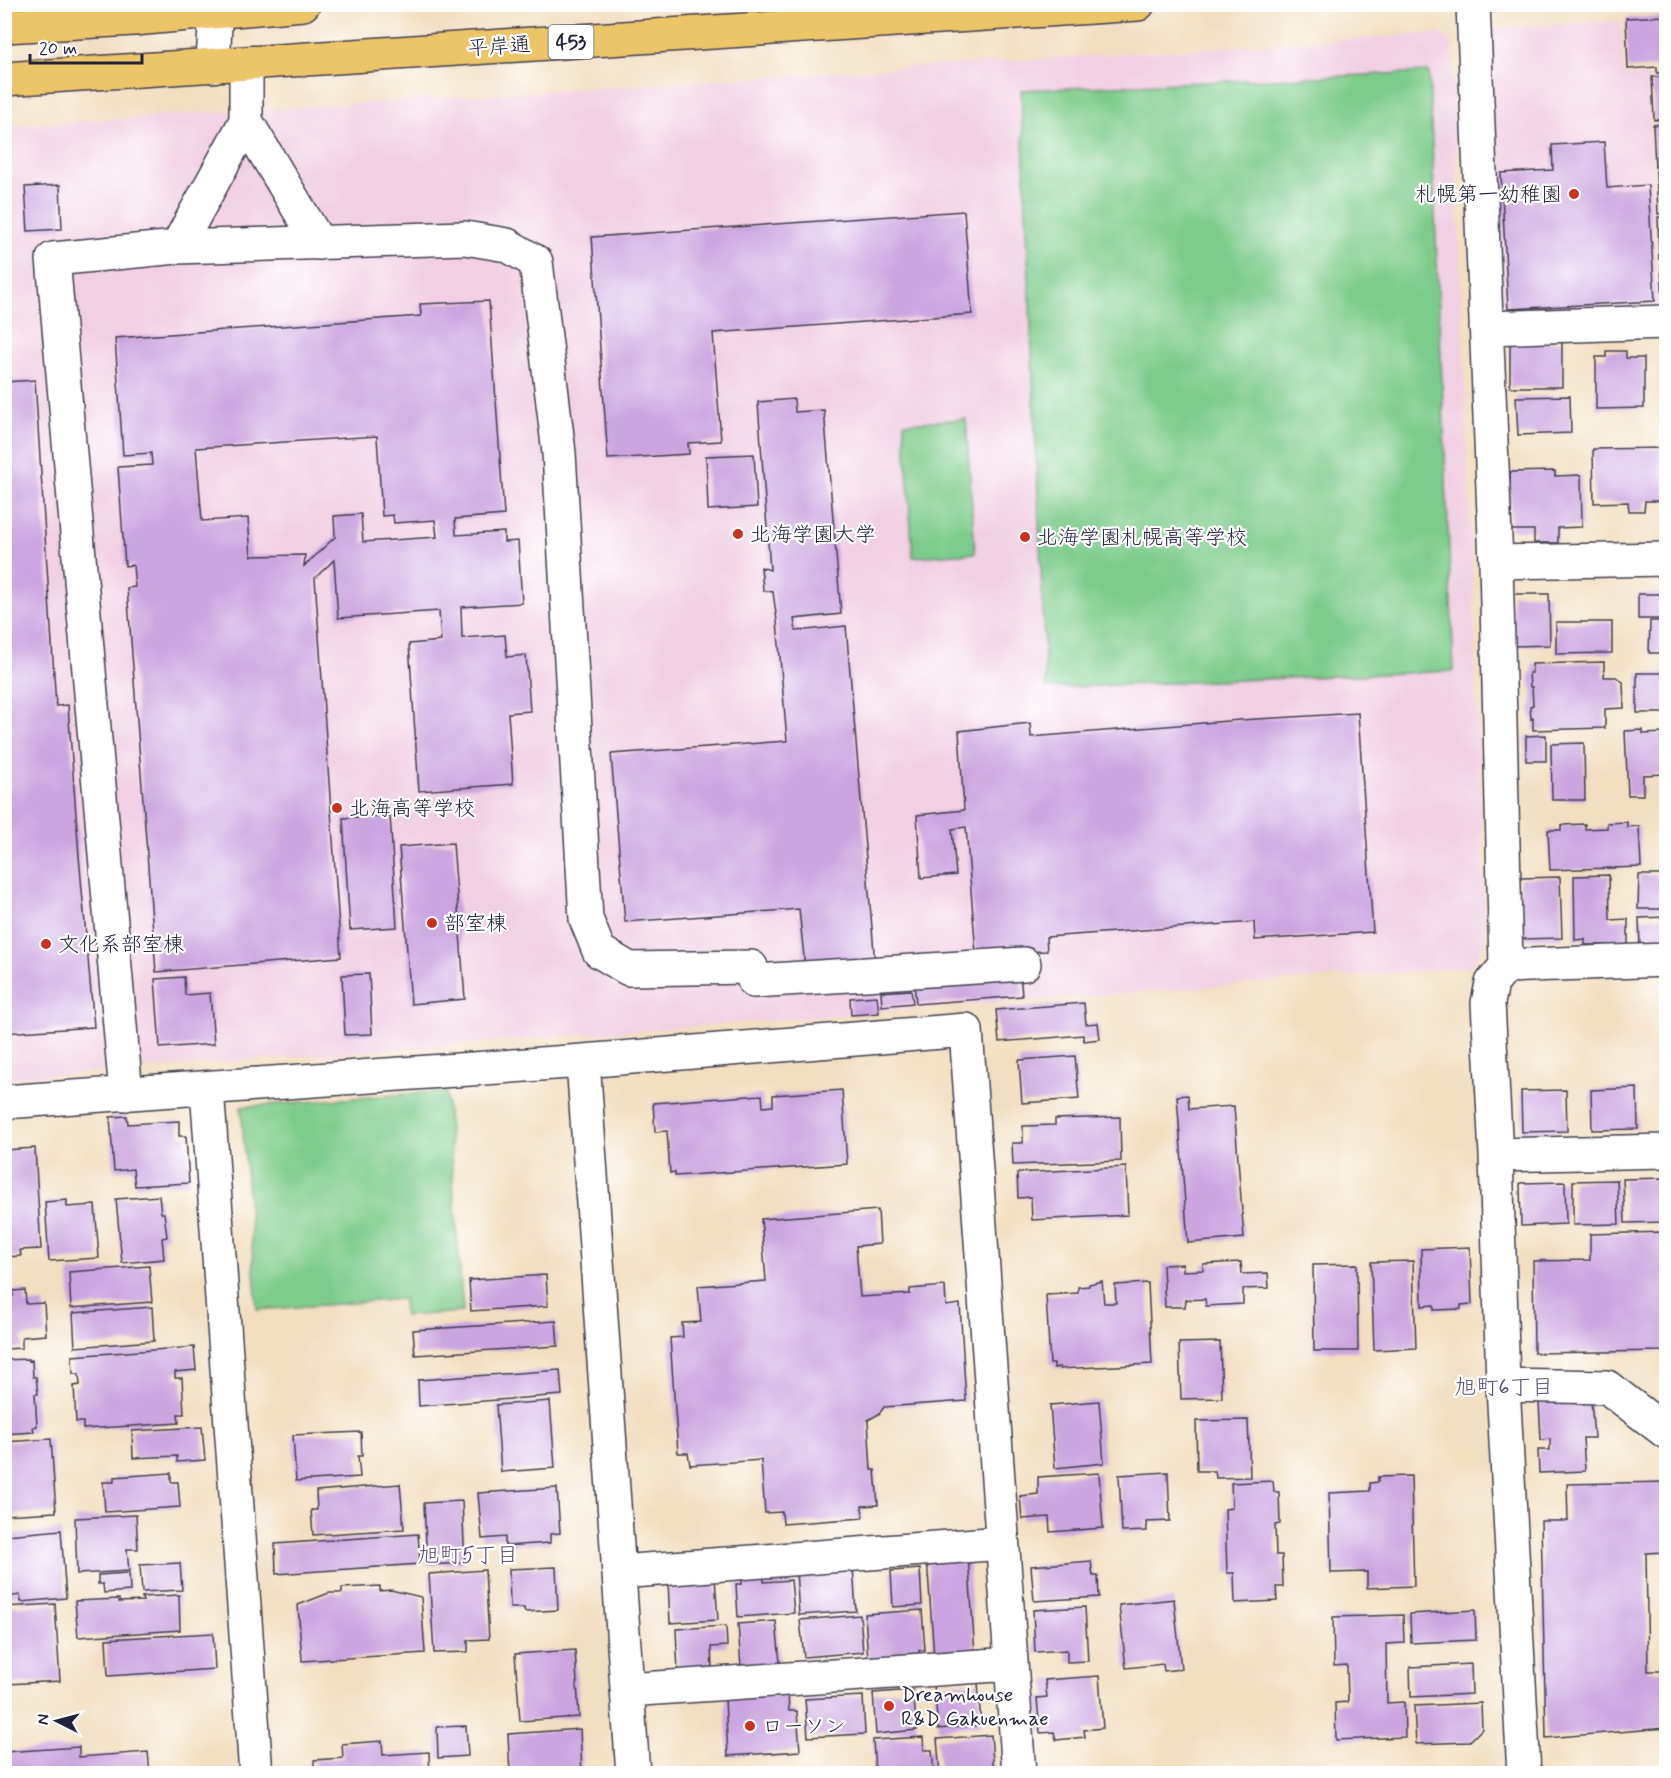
<svg xmlns="http://www.w3.org/2000/svg" width="1671" height="1778" font-family="Mynerve,'Klee One',sans-serif">
<style>
.built{fill:#f1d0e3}
.green{fill:#7ecc8c;stroke:#507764;stroke-width:1.5}
.building{fill:#caa5df;fill-rule:evenodd}
.lines{fill:none;stroke-linecap:round;stroke-linejoin:round}
.minor-casing{stroke:#413e4f;stroke-width:36}
.highway-casing{stroke:#413e4f;stroke-width:36}
.minor{stroke:#fff;stroke-width:33}
.highway{stroke:#edc569;stroke-width:33}
.poi-dot{fill:#c8321e;stroke:#fff;stroke-width:2}
.labels{text-anchor:middle;stroke-width:4.5;stroke-linejoin:round;paint-order:stroke}
.shield{fill:#fff;stroke:#646476;stroke-width:1.5}
.shield-label{font-size:20px;font-weight:bold;fill:#22223b}
.street-label{font-size:21px;fill:#22223b;stroke:#fff}
.poi-label{font-size:21px;fill:#22223b;stroke:#fff;text-anchor:start}
.neighbourhood-label{font-size:22px;fill:#5d5074;stroke:#fff}
</style>
<rect width="100%" height="100%" fill="#fff"/>
<filter id="ink" filterUnits="userSpaceOnUse"><feTurbulence type="fractalNoise" baseFrequency=".0167" numOctaves="2"/><feDisplacementMap in="SourceGraphic" scale="12" xChannelSelector="R" yChannelSelector="G"/><feConvolveMatrix kernelMatrix="1 2 1 2 8 2 1 2 1" color-interpolation-filters="sRGB"/></filter>
<filter id="wash" filterUnits="userSpaceOnUse"><feTurbulence type="fractalNoise" baseFrequency=".008" numOctaves="4" result="noise"/><feDisplacementMap in="SourceGraphic" scale="24" xChannelSelector="R" yChannelSelector="G"/><feGaussianBlur stdDeviation="1.35" result="paint"/><feColorMatrix in="noise" values="0 0 0 0 0 0 0 0 0 0 0 0 0 0 0 0 0 1.4 0 .05"/><feComposite in="paint" operator="in"/></filter>
<g filter="url(#wash)">
<rect width="100%" height="100%" fill="#f2dfc1"/>
<!-- built -->
<path class="built" d="M1621 21 1624 76H1648L1658 312 1499 314 1488 28Z
M1441 33 1452 43 1486 941 1470 967 5 1079V126Z"/>
<!-- green -->
<path class="green" d="M1429 72 1454 671 1046 688 1021 90Z
M966 419 975 553 913 557 904 423Z
M446 1091 463 1312 404 1316 403 1299 257 1310 241 1107Z"/>
<g id="blocks">
<!-- building -->
<path class="building" d="M1666 16V72L1657 73V67L1628 69 1626 18Z
M1652 77H1666V119L1654 120Z
M1666 124V166L1655 167 1653 125Z
M1604 142 1607 188 1648 185 1655 301 1508 309 1501 173 1553 170 1552 145Z
M4 161H6L10 220 4 221Z
M1656 171H1666V213L1658 214Z
M60 185 62 229 28 231 25 187Z
M964 211 972 314 713 333 721 441 688 443 689 454 608 459 592 237Z
M1658 217H1666V259H1659Z
M1661 266H1666V304H1663Z
M489 301 504 515 455 519 456 535 504 532V542L518 541 522 603 461 607 462 638 505 635 507 657 526 655 530 711 508 713 513 784 419 791 409 644 441 641 439 611 338 618 334 560 315 578 341 957 156 972 127 588 135 587 133 565 125 566 118 467 152 465 151 453 123 455 115 338 421 316 420 304ZM377 436 382 516 393 515 394 523 435 520 437 537 363 542 361 514 334 516 335 537 304 566 305 555 251 556 248 518 202 521 196 448Z
M1510 341 1562 342V387H1510Z
M1666 350V391H1660L1659 351Z
M1606 351H1626V358H1644V408L1596 409V357H1606Z
M35 380 56 706 68 705 79 856 94 1027 4 1033V382Z
M1570 396 1571 433 1518 435 1516 397Z
M1661 398H1666V438H1663Z
M794 399 795 412 824 410 841 614 794 619 796 631 846 626 875 963 805 967 799 909 625 922 611 754 787 741 777 621 773 592 763 590 761 567 770 570 758 402Z
M1666 448V501H1645L1644 511H1629L1628 502 1594 503 1593 449Z
M754 454 757 507 708 510 706 456Z
M1555 471V476L1581 475 1582 527 1558 528V543H1534V530H1511L1510 472Z
M1663 589H1666V619H1638V594H1663Z
M1512 594H1549L1550 645 1513 646Z
M1650 621H1666V653H1649Z
M1556 622H1612V653L1556 654Z
M1604 662V677H1616L1623 682 1624 708 1605 709V728L1533 730V718L1531 719 1530 706 1533 705 1532 687H1530L1529 673H1532V664Z
M1637 673H1666V713H1637Z
M1358 713 1373 932 1255 940 1254 922 1046 937 1047 951 976 954 966 827 952 829 956 875 921 878 917 815 964 810 959 731 1030 723 1031 737 1240 720Z
M1643 730V734L1666 733V774L1643 775V795H1628L1625 731Z
M1546 735V761H1526V736Z
M1584 743 1585 800H1552L1551 744Z
M390 815 397 927 350 930 343 818Z
M1627 822V827L1639 826 1641 867 1550 870 1548 830H1561V825L1585 824V829L1607 828V823Z
M453 843 465 999 411 1004 399 847Z
M1609 875 1610 920 1628 919V949H1609V945H1585V939L1575 940 1574 876Z
M1639 875H1666V909H1638Z
M1560 877 1562 938 1521 939 1520 878Z
M1666 917V946L1640 947 1639 918Z
M1020 972 1022 996 916 1004 914 981Z
M369 974 372 1034 345 1035 342 975Z
M184 977 185 995 210 993 214 1044 160 1048 155 979Z
M911 990 913 1003 882 1006 881 992Z
M877 996 879 1013 851 1015 850 998Z
M1084 1003 1086 1024 1098 1023 1100 1039 1084 1041 1083 1035 999 1042 996 1010Z
M1075 1056 1079 1099 1022 1103 1019 1060Z
M1637 1088 1638 1129 1592 1130 1591 1090Z
M842 1090 847 1164 675 1176V1172L670 1173 667 1131 655 1132 653 1103 762 1095 763 1107 773 1106V1095Z
M1566 1090 1567 1131 1522 1132 1521 1091Z
M1188 1095 1189 1109 1234 1106 1244 1238 1188 1243 1177 1096Z
M127 1116 128 1124 179 1121V1136H186L189 1183 135 1186 133 1169 114 1171 110 1117Z
M1120 1117 1121 1161 1013 1165 1012 1143H1023V1126L1055 1125V1119Z
M35 1148 41 1249 20 1250 21 1256 4 1257V1150Z
M1126 1167 1128 1215 1032 1220 1031 1197 1018 1198 1017 1173Z
M1666 1178V1222L1625 1223 1623 1179Z
M1617 1180 1619 1224 1573 1225V1181Z
M1565 1182 1566 1224 1521 1226 1520 1183Z
M159 1196 161 1213H164L167 1237 162 1238 164 1259 122 1263 116 1199Z
M67 1200V1207L95 1205 99 1258 49 1261 45 1202Z
M878 1210 880 1244 856 1246 860 1297 910 1294V1289L945 1286 946 1306 960 1304 966 1401 884 1407 879 1414 868 1420 871 1470H875L878 1505 862 1506 863 1518 783 1524 782 1512 765 1513 761 1460 690 1465 688 1453H678L670 1338 683 1337 682 1323 701 1322 698 1286 766 1281 761 1219Z
M1665 1232 1666 1351 1534 1353 1533 1261 1590 1260V1234Z
M1470 1247 1472 1304 1461 1305V1309L1434 1310V1305L1422 1306 1421 1249Z
M1413 1261 1416 1348 1374 1350 1371 1262Z
M1241 1262 1242 1274 1268 1273 1269 1288 1243 1289V1304L1206 1306 1205 1299 1186 1300 1185 1307H1165L1163 1265 1183 1264V1271L1203 1270V1264Z
M1357 1264 1358 1351H1314L1313 1265Z
M149 1266 152 1302 71 1308 69 1272Z
M546 1275 548 1306 471 1311 469 1280Z
M1102 1281 1104 1303H1116L1115 1285 1148 1283 1152 1364 1060 1369V1367L1054 1368V1364H1050L1046 1295 1078 1293V1287L1089 1286V1284Z
M25 1290 26 1304 44 1303 46 1335 22 1337V1348L5 1349 4 1297 13 1296V1291Z
M152 1307 154 1341 75 1347 73 1313Z
M556 1321 558 1346 415 1355 413 1330Z
M1220 1342 1222 1398 1181 1399 1179 1343Z
M194 1347 196 1370 175 1372V1378H182L184 1414H178L179 1423 83 1429V1422H76L74 1386 80 1385 79 1374H73L72 1356Z
M29 1359V1361L32 1360 33 1377H36L38 1394H35L37 1426 33 1427 34 1432 4 1434V1360Z
M560 1370 562 1395 419 1406 418 1380Z
M1591 1400 1594 1438H1583L1585 1471 1539 1473 1538 1450H1550V1439L1541 1440 1539 1402Z
M550 1401 555 1468 501 1472 496 1405Z
M1099 1401 1104 1463 1055 1468 1050 1405Z
M1248 1420 1250 1477 1216 1478 1215 1471H1197L1196 1421Z
M202 1427 205 1460 177 1462V1456L133 1458 132 1431Z
M361 1432 362 1456H358L360 1477 296 1481 293 1435Z
M51 1439 56 1512 4 1515V1442Z
M1168 1472 1170 1521 1146 1522 1147 1531 1122 1532 1119 1475Z
M171 1473V1482H178L180 1507 105 1512 103 1482H114V1477Z
M1099 1473 1103 1528 1050 1532 1049 1517 1022 1519 1020 1496 1038 1494V1477Z
M1411 1476 1414 1586 1367 1588V1572L1331 1573 1329 1493 1370 1491V1483L1378 1482V1477Z
M1273 1481 1274 1492H1279L1280 1524 1275 1525 1276 1555H1282L1283 1587H1276L1277 1601 1235 1603 1234 1573H1227L1225 1509 1232 1508 1231 1483Z
M1666 1482V1552L1646 1553 1648 1671H1666V1728L1546 1738 1541 1521H1568L1567 1484Z
M400 1484 404 1529 313 1535 311 1510H317L316 1491Z
M557 1488 560 1533 550 1534V1543L505 1546V1537L482 1539 478 1493Z
M462 1501 465 1563 427 1565 424 1503Z
M136 1515 138 1549H127L129 1571 77 1574 75 1518Z
M61 1530 66 1598 21 1602 20 1595 7 1597 5 1570H11L7 1535Z
M418 1534 420 1564 276 1574 275 1544Z
M968 1555 975 1654 934 1657 927 1558Z
M1091 1561 1093 1576H1098L1099 1597 1034 1601 1031 1566Z
M180 1563 182 1590 142 1592 140 1565Z
M556 1567 558 1610 525 1612 524 1608H510L509 1569Z
M853 1567 856 1611 799 1615 796 1571Z
M920 1569 922 1605 893 1607 891 1571Z
M485 1570 489 1639 468 1640V1652L434 1653 429 1574Z
M129 1573 130 1591 104 1593 103 1584H98V1575Z
M764 1577V1582L791 1580 794 1613 738 1617 736 1584H742V1579Z
M715 1578 718 1620 670 1623 668 1581Z
M380 1586V1591L391 1590 421 1597 425 1653 302 1661 298 1605 329 1593H342V1588Z
M179 1595 180 1630 78 1637 75 1601 119 1599V1602L143 1601 142 1597Z
M1174 1599 1181 1669 1164 1671 1163 1664 1126 1668 1119 1605Z
M55 1604 60 1681 8 1684 4 1607Z
M1085 1607 1088 1661 1067 1662V1650L1035 1652 1033 1610Z
M922 1610 925 1650H919V1656L868 1660 865 1614Z
M1475 1610 1476 1640 1411 1643 1410 1614Z
M860 1615 863 1652 804 1657 800 1620Z
M1403 1615 1404 1643 1386 1644 1387 1703 1404 1702 1405 1737 1336 1740 1335 1703 1348 1702 1347 1665 1334 1666 1333 1617Z
M776 1621 780 1663 741 1667 738 1624Z
M726 1626 727 1646 711 1647 712 1670 678 1673 676 1629Z
M213 1633 215 1669 108 1676 106 1639Z
M575 1650 579 1717 520 1721 515 1654Z
M1471 1664 1472 1694 1411 1697 1410 1667Z
M1099 1676 1103 1728 1084 1730 1085 1737 1056 1740 1054 1732 1040 1733 1037 1698 1047 1697 1045 1680Z
M978 1682 981 1725 938 1729 934 1685Z
M913 1690 917 1730 876 1734 873 1693Z
M788 1694 789 1711H797L800 1751 728 1756 725 1698Z
M863 1696 865 1734 808 1737 805 1699Z
M1481 1703 1482 1729 1469 1742 1416 1744 1414 1706Z
M466 1726 468 1756 438 1758 437 1727Z
M580 1729 582 1774H510L508 1734Z
M991 1735 994 1774H940L937 1739Z
M923 1737 924 1750H932L934 1774H906V1770L875 1772 873 1740Z
M382 1741 383 1755 429 1752 430 1774H314V1760L343 1758 342 1744Z
M79 1747V1757L148 1752 150 1774H4V1752Z"/>
</g>
</g>
<g filter="url(#ink)">
<use href="#blocks" fill-opacity="0" stroke="#413e4f" stroke-width="1.5"/>
<g class="lines">
<!-- minor casing -->
<g class="minor-casing">
<path id="minor" d="M1473 4 1496 562 1506 966 1492 983 1488 1003 1496 1155 1503 1385 1524 1774
M213 66 216 4
M246 121 319 243
M177 247 246 121V64
M1486 328 1666 322
M1496 562 1666 559
M1506 966 1666 960
M583 1061 633 1774
M207 1088 256 1774
M126 1094 53 259 177 247 465 238 507 245 536 262 559 453 586 919 599 951 629 969 751 967 754 981 1024 964
M4 1102 583 1061 966 1030 1019 1774
M1496 1155 1666 1151
M1503 1385 1607 1387 1666 1432
M619 1572 1002 1543
M627 1690 1011 1664"/>
</g>
<!-- highway casing -->
<g class="highway-casing">
<path id="highway" d="M4 26 134 19 303 4
M4 79 1138 4"/>
</g>
<!-- minor -->
<use href="#minor" class="minor"/>
<!-- highway -->
<use href="#highway" class="highway"/>
</g>
</g>
<!-- markers -->
<g class="poi-dot">
<circle cx="1574" cy="194" r="6"/>
<circle cx="738" cy="534" r="6"/>
<circle cx="1025" cy="537" r="6"/>
<circle cx="337" cy="808" r="6"/>
<circle cx="432" cy="923" r="6"/>
<circle cx="46" cy="944" r="6"/>
<circle cx="889" cy="1706" r="6"/>
<circle cx="750" cy="1726" r="6"/>
</g>
<g class="labels">
<!-- shield labels -->
<rect class="shield" x="548.5" y="25" width="45" height="34" rx="4.5"/>
<g class="shield-label">
<text x="571" y="49">453</text>
</g>
<!-- street labels -->
<g class="street-label">
<text transform="translate(499 46) rotate(-4)" y="7">平岸通</text>
</g>
<!-- poi labels -->
<g class="poi-label">
<text x="1562" y="201" text-anchor="end">札幌第一幼稚園</text>
<text x="750" y="541">北海学園大学</text>
<text x="1037" y="544">北海学園札幌高等学校</text>
<text x="349" y="815">北海高等学校</text>
<text x="444" y="930">部室棟</text>
<text x="58" y="951">文化系部室棟</text>
<text x="901" y="1701">Dreamhouse<tspan x="901" dy="24">R&amp;D Gakuenmae</tspan></text>
<text x="762" y="1733">ローソン</text>
</g>
<!-- neighbourhood labels -->
<g class="neighbourhood-label">
<text x="1504" y="1394">旭町6丁目</text>
<text x="468" y="1562">旭町5丁目</text>
</g>
</g>
<!-- margin -->
<rect width="1671" height="1778" fill="none" stroke="#fff" stroke-width="24"/>
<!-- north arrow -->
<g transform="translate(57 1721) rotate(276)" stroke="#ffffff" stroke-width="4.5" paint-order="stroke">
<path d="M0-4.5L10 22L0 15L-10 22Z" fill="#22223b"/>
<text y="-9" font-size="16" font-weight="bold" text-anchor="middle" fill="#22223b">N</text>
</g>
<!-- scale -->
<path d="M30 54v9h112v-9" fill="none" stroke="#22223b" stroke-width="3"/>
<text x="39" y="54" font-size="18" fill="#22223b" stroke="#ffffff" stroke-width="4.5" paint-order="stroke">20 m</text>
</svg>
